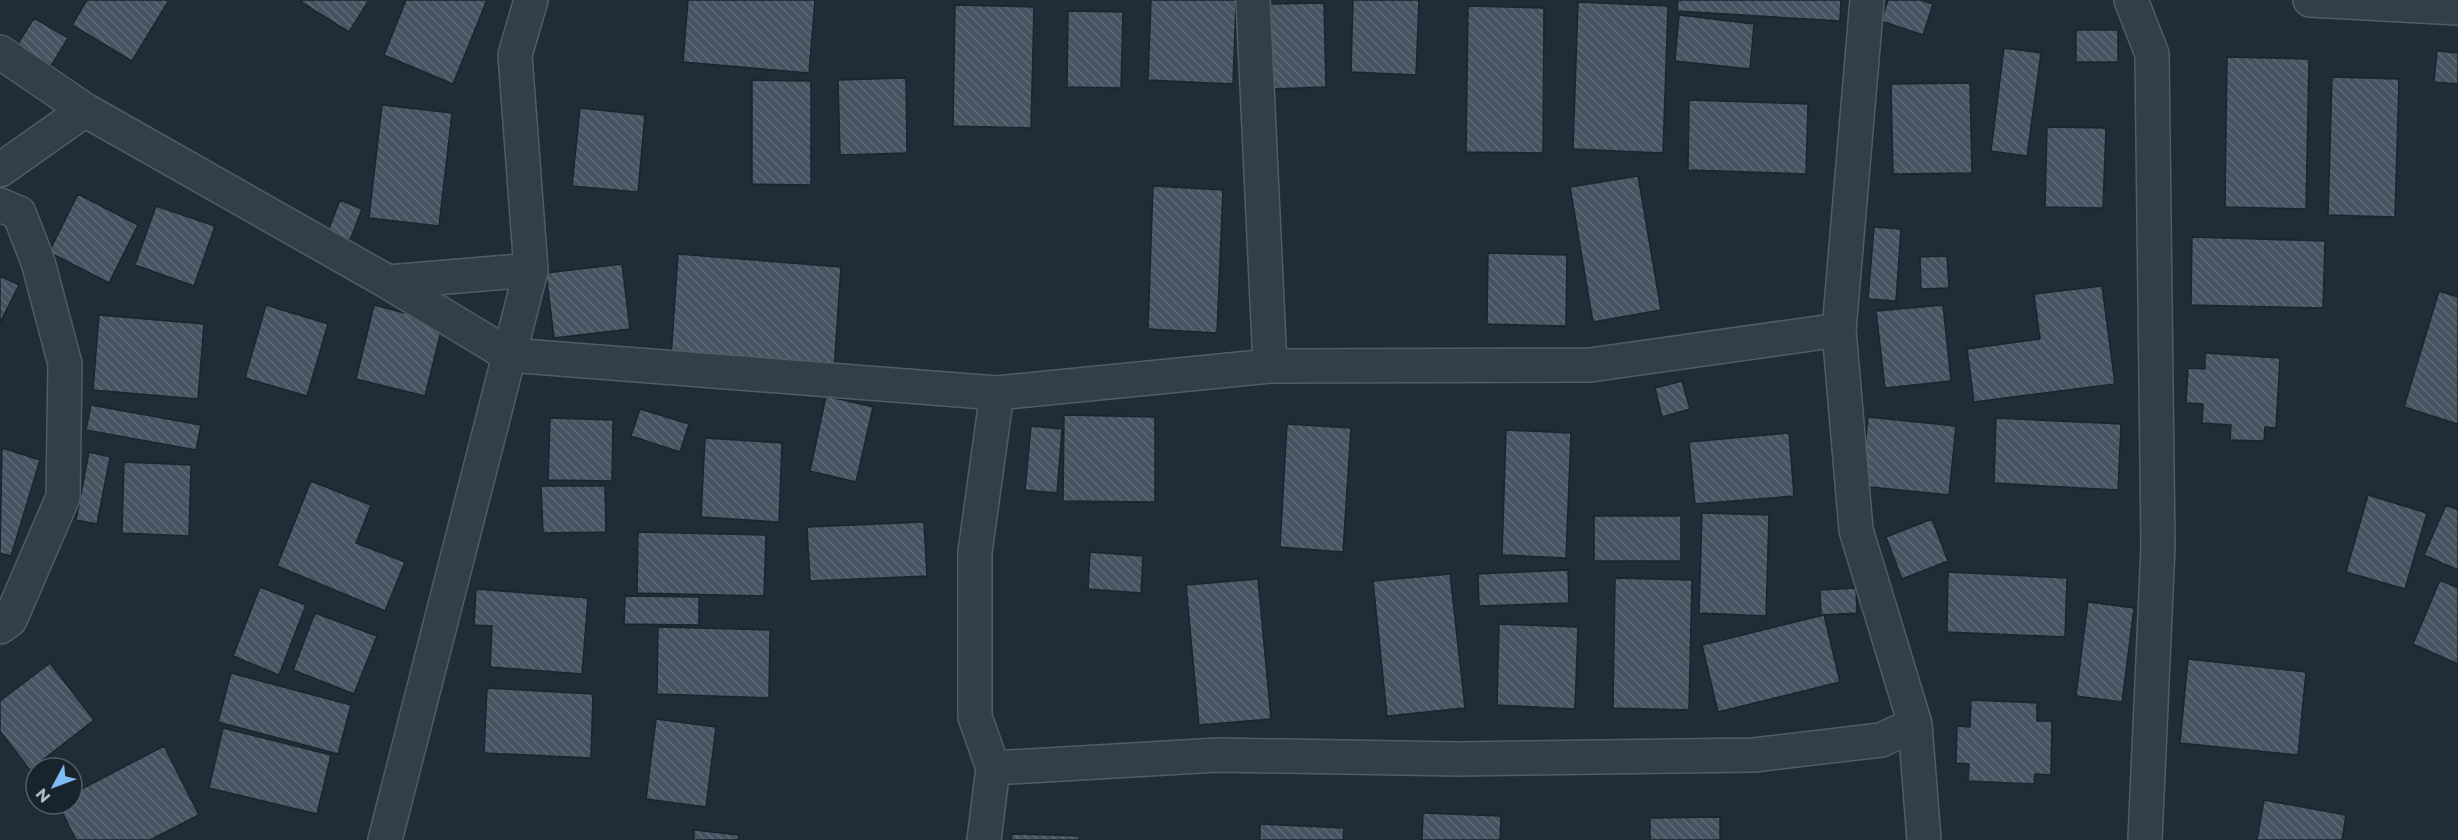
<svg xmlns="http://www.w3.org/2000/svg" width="2458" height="840" font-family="Montserrat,sans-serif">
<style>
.building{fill:url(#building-back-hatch);stroke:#1b252e;stroke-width:1.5}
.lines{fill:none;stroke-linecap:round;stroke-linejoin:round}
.street-casing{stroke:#515c65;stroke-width:36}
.street{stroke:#343e48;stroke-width:33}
</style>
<defs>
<pattern id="building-back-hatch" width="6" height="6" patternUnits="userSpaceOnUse" patternTransform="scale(1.5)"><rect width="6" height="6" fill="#465461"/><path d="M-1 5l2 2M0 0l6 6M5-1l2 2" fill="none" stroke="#5e6a76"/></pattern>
</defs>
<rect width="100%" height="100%" fill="#202c37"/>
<!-- building -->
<path class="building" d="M87 0H169L132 61 72 25Z
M303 0H369L349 32 301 2Z
M406 0H487L453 84 384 55Z
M688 0H815L809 73 683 62Z
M1151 0H1236L1233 84 1148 80Z
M1353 0H1419L1416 75 1351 72Z
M1678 0H1841L1840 21 1677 11Z
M1888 0H1920L1933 4 1923 35 1881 21Z
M1578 2 1668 6 1663 153 1573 149Z
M1324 3 1326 87 1267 89 1265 4Z
M955 5 1034 7 1031 128 953 126Z
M1468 6 1544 8 1543 153 1466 152Z
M1068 11 1123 12 1121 88 1067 87Z
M1679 15 1754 24 1750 69 1675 61Z
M34 18 68 38 51 66 17 45Z
M2076 30H2118V62H2076Z
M2004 48 2041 53 2027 156 1991 151Z
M2437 51 2458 53V84L2434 82Z
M2227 57 2309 59 2306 209 2225 207Z
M2332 77 2399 79 2395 217 2328 215Z
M906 78 907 153 840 155 838 80Z
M752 80 811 81V185L752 184Z
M1970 83 1972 173 1893 174 1891 84Z
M1689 100 1808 104 1806 174 1688 170Z
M382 105 452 113 439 226 369 218Z
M580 108 645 115 638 192 572 186Z
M2047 127 2106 128 2103 208 2045 207Z
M1638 176 1661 310 1593 322 1570 187Z
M1153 186 1223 190 1217 333 1148 329Z
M78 194 138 225 109 283 49 252Z
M340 200 362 209 350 240 328 231Z
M156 206 215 226 194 286 135 265Z
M1874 227 1901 229 1896 301 1868 299Z
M2192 237 2325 241 2323 308 2191 305Z
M1488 253 1567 255 1566 326 1487 324Z
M678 254 841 267 834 370 671 358Z
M1947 256 1949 288 1921 289 1920 257Z
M622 264 630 329 554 338 546 273Z
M0 276 19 285 0 323Z
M2102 286 2115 384 1974 402 1967 349 2040 339 2034 294Z
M2439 291 2458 297V424L2404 407Z
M266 305 328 324 307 396 245 378Z
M374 305 443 323 425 396 356 379Z
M1943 305 1951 381 1885 388 1876 311Z
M99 315 204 324 198 399 93 390Z
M2205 353 2280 358 2276 428 2265 427 2264 441 2230 440 2231 425 2202 423 2203 404 2186 403 2188 368 2205 369Z
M1682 381 1690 409 1662 417 1655 388Z
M826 396 873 407 856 482 810 471Z
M91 405 201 425 196 450 86 430Z
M640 409 689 424 680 452 631 436Z
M1064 415 1155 417V502L1063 501Z
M1868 417 1956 426 1949 495 1861 486Z
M550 418 613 420 612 481 548 480Z
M1996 418 2121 424 2118 490 1994 483Z
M1287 424 1351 428 1343 552 1280 547Z
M1031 426 1062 429 1057 493 1025 490Z
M1506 430 1571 433 1566 558 1502 555Z
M1789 433 1794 496 1695 504 1689 442Z
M705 438 782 443 779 522 701 517Z
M2 448 40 460 11 556 0 553Z
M89 452 110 457 97 524 76 520Z
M124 462 191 465 189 536 122 533Z
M311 481 371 505 356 543 405 562 385 611 277 566Z
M541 486H605L606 532 543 533Z
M2368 495 2427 513 2405 589 2346 572Z
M2446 505 2458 510V570L2424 555Z
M1702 513 1769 515 1766 616 1699 613Z
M1594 516H1681V561H1594Z
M1932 519 1948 561 1902 579 1886 537Z
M924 522 927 576 810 581 807 527Z
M638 532 766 535 764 596 637 593Z
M1090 552 1143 556 1141 593 1088 589Z
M1568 570 1569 603 1479 606 1478 574Z
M1948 572 2067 578 2065 637 1947 632Z
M1450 574 1465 708 1387 716 1373 581Z
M1615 578 1692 580 1689 710 1613 708Z
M1258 579 1271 719 1199 725 1186 585Z
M2440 580 2458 588V664L2413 644Z
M260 587 306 605 279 675 233 656Z
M1856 588 1857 613 1821 615 1820 590Z
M476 589 588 598 582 674 490 667 492 626 474 625Z
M625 596 699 597V625L624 624Z
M2088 602 2134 608 2122 702 2076 696Z
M315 613 377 636 354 694 293 670Z
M1824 615 1840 682 1718 712 1702 645Z
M1499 624 1578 627 1575 709 1497 705Z
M658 627 770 630 769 698 657 694Z
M2188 659 2306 672 2298 755 2180 743Z
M50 663 94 720 30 770 0 731V701Z
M231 673 351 705 338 754 218 722Z
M487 688 593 694 591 758 484 753Z
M1971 700 2037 703V721H2052L2051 775 2035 774 2034 784 1968 781 1969 764 1956 763 1957 726 1970 727Z
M656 719 716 727 706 807 646 799Z
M223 728 331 755 317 814 209 788Z
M164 746 199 815 150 840H76L58 804H72V794Z
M2264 800 2346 815 2342 840H2257Z
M1423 813 1501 816 1500 840H1422Z
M1720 817V840H1650V818Z
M1260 824 1344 828 1343 840H1260Z
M694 830 739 835 738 840H694Z
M1012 834 1080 836 1079 840H1011Z"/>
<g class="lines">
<!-- street casing -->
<g class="street-casing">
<path id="street" d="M1253 0 1270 366
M1867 0 1839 330 1856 530 1915 724 1924 840
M2131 0 2152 54 2158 547 2145 840
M2310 0 2458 8
M0 52 85 110 388 282 531 270
M0 170 85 110
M0 205 19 213 38 262 65 364 63 497 10 620 0 627
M388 282 509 355 997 393 1270 366 1590 365 1839 330
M993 768 1218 755 1458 759 1754 755 1881 740 1915 724
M385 840 531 270 515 55 531 0
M984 840 993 768 975 717V552L997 393"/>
</g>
<!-- street -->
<use href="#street" class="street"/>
</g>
<!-- north arrow -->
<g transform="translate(54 786) rotate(229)"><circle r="28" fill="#19232c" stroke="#555f69" stroke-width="1.5"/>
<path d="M0-4.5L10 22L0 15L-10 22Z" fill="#80bbf7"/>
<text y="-9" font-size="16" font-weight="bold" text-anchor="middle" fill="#aeb9c4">N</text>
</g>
</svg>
